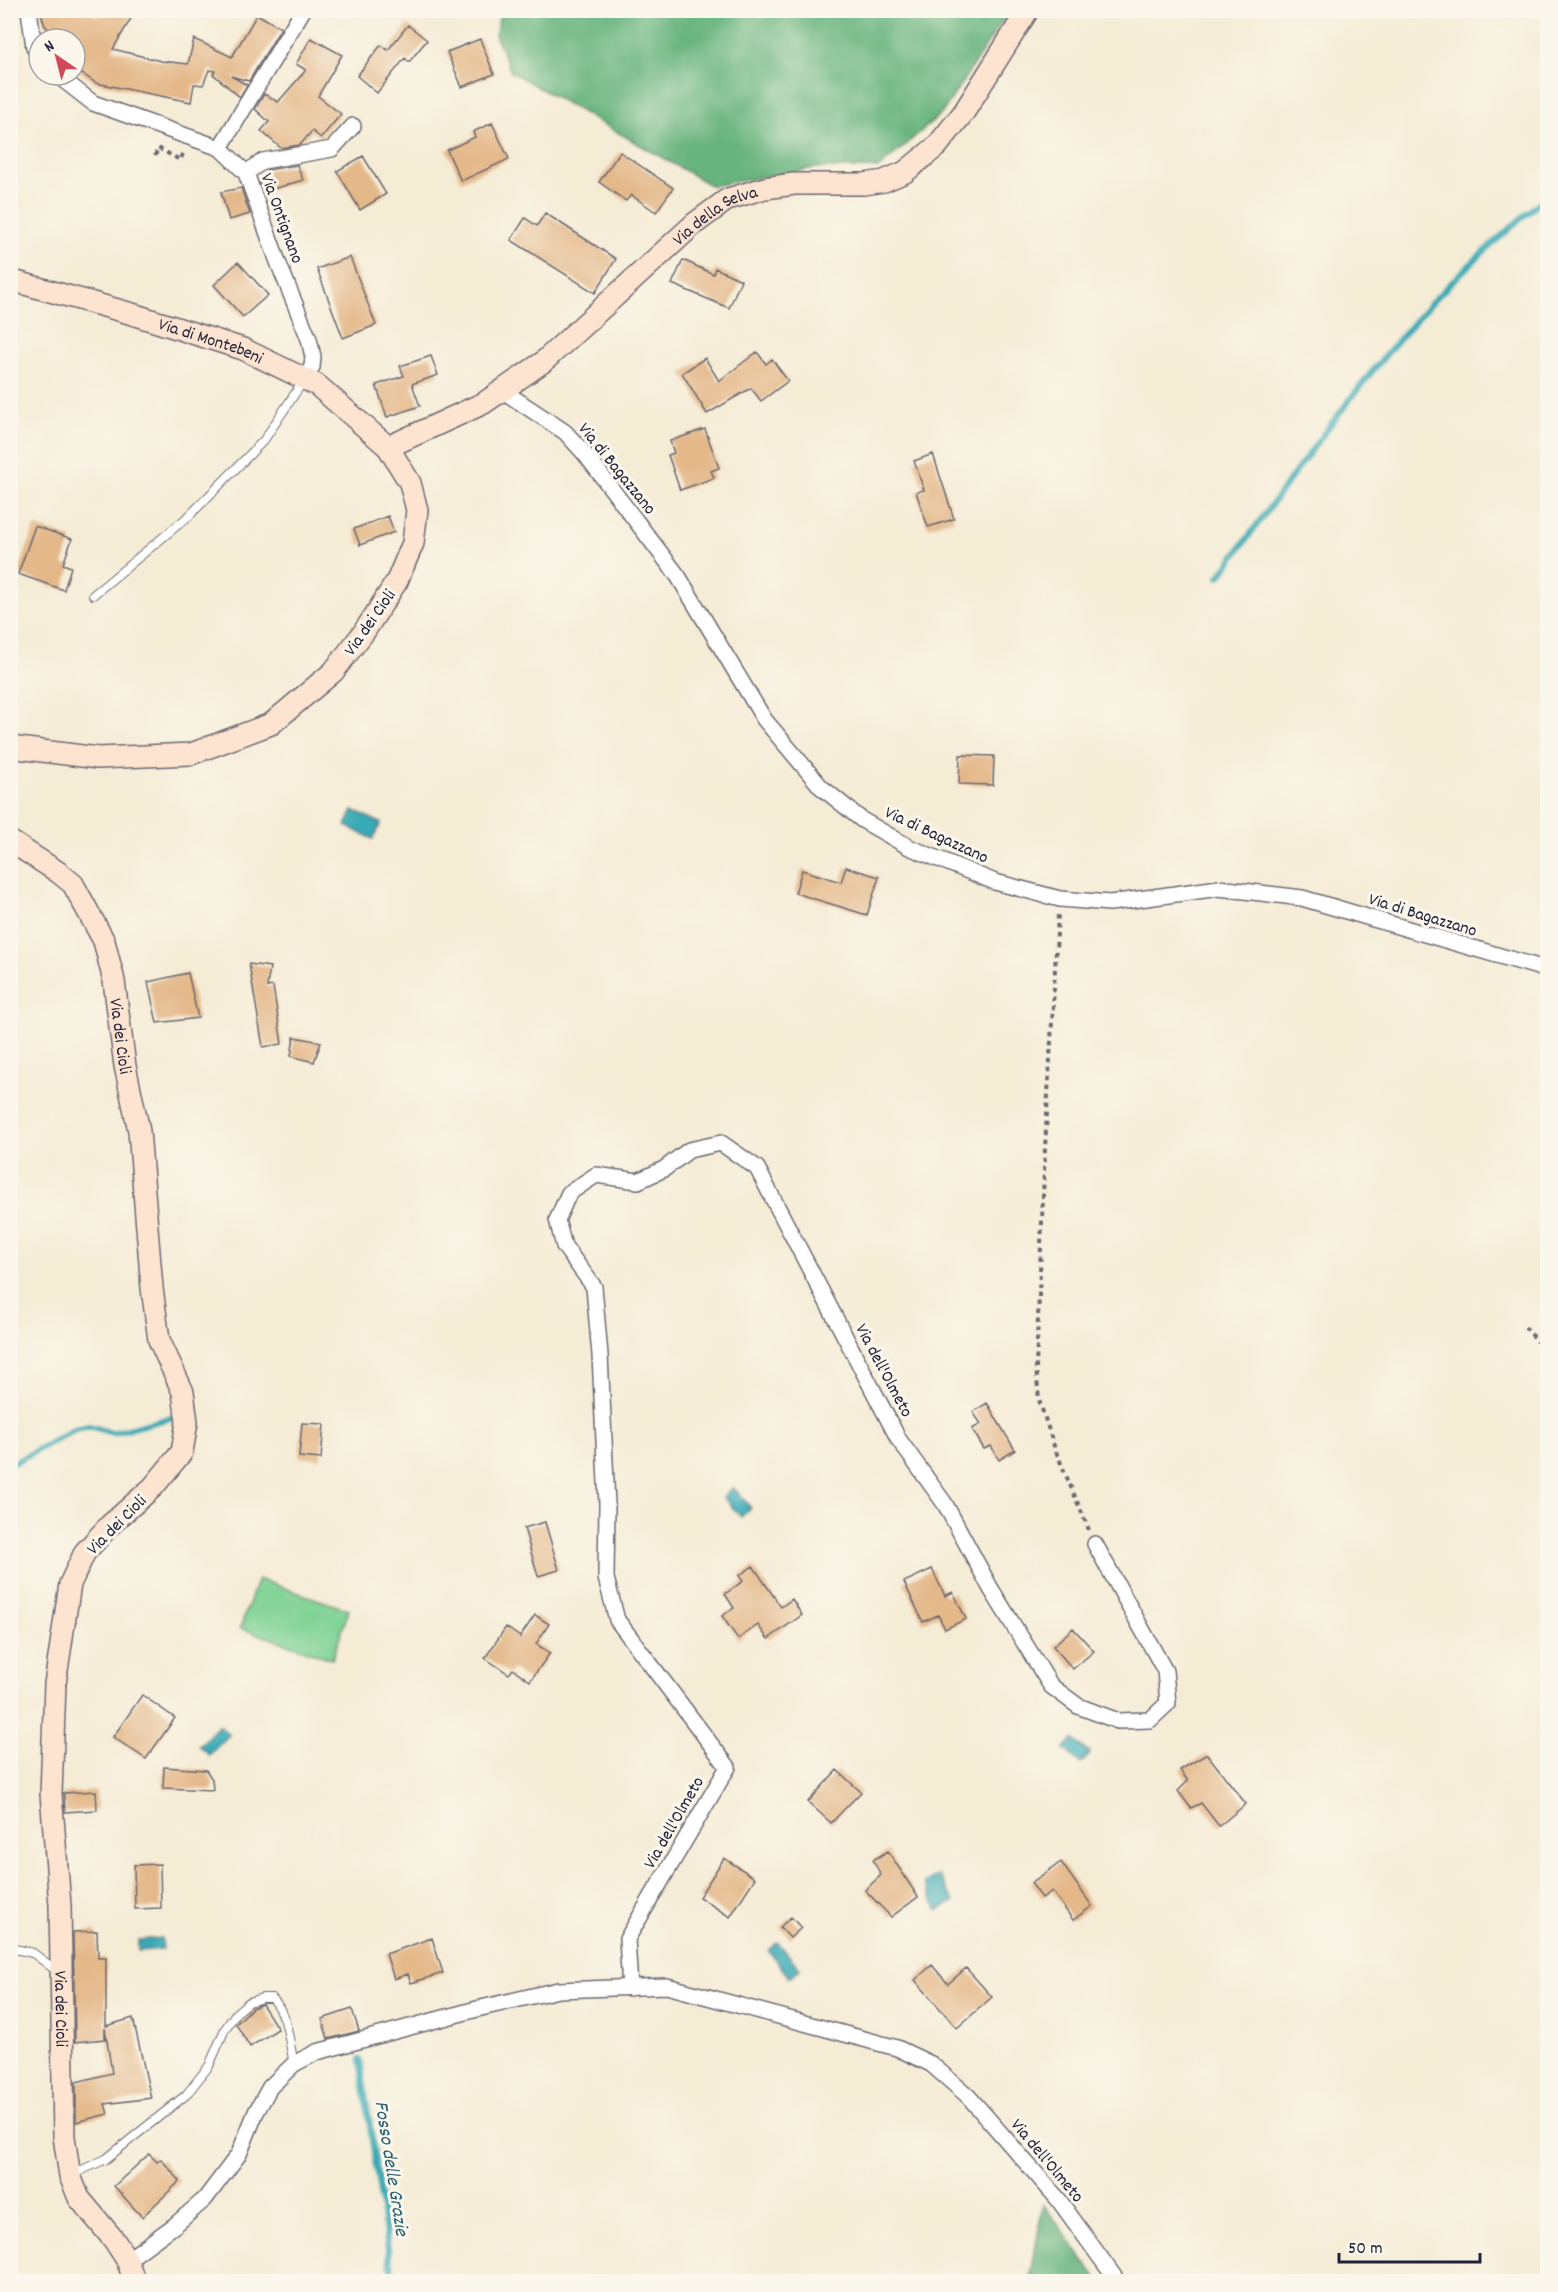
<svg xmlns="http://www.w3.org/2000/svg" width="1558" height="2292" font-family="Dekko,sans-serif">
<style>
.green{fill:#7fd294;stroke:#507a68;stroke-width:1.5}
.forest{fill:#67b47e;stroke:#446b5c;stroke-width:1.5}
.water{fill:#39aab6;stroke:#2e6678;stroke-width:1.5}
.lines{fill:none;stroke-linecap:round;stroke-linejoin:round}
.stream{stroke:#39aab6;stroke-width:6}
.building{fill:#e4b889}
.lane-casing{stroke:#6c6971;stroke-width:10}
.street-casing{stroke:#6c6971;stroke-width:18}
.secondary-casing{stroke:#6c6971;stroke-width:24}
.path{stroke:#6c6971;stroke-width:4;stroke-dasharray:4.5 4.5;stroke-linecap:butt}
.lane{stroke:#fff;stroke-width:8}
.street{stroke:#fff;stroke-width:15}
.secondary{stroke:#fde4d1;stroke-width:21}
.labels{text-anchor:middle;stroke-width:6;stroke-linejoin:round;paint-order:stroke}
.street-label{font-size:18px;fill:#22223b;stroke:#fbf7ec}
.water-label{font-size:20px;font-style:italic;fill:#2c5f72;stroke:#fbf7ec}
</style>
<rect width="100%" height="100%" fill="#fbf7ec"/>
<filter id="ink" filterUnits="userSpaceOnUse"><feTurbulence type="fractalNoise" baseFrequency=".0167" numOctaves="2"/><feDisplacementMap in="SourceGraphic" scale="12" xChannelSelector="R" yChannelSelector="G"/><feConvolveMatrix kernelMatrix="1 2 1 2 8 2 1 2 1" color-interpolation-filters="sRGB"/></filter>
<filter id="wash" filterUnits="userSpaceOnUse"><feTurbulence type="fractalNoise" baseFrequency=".008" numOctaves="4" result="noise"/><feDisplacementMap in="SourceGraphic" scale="24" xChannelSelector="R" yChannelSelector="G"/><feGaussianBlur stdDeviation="1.35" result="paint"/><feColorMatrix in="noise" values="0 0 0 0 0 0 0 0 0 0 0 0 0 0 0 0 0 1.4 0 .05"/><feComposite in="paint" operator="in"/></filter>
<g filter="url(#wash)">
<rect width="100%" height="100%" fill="#f5ecd6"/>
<!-- green -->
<path class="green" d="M258 1579 349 1610 332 1659 240 1628Z"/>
<!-- forest -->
<path class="forest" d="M501 11V10L1009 11 942 113 879 168H815L712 186 511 72 495 35Z
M1043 2204 1099 2281H1030Z"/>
<!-- water -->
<path class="water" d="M353 810 381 823 373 839 346 826Z
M733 1487 751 1508 741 1517 723 1497Z
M219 1725 229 1735 209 1755 199 1746Z
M1073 1739 1090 1754 1081 1764 1064 1749Z
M939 1875 954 1902 938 1910 924 1883Z
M162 1938 163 1949 138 1951V1940Z
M778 1942 800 1969 789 1977 768 1950Z"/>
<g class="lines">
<!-- stream -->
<path class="stream" d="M1219 577C1285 487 1349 393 1425 310 1462 269 1506 232 1548 195
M10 1465 75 1429 90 1426 112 1433 178 1416
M360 2059 393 2282"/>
</g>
<g id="blocks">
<!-- building -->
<path class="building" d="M40 10H88L99 18 103 10H136L113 49 161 61 188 64 194 39 232 57 257 14 281 28 249 81 231 76 247 85 240 97 213 74 215 71 209 70 203 85 194 84 191 102 96 83 75 69V39H63L45 26Z
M408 25 427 40 409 62 405 58 377 93 357 76 381 45 388 50Z
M311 38 342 55 318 96 341 114 321 138 312 131 300 145 281 148 261 131 269 122 255 109 264 94 278 102 306 70 296 64Z
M480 39 494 74 462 87 447 52Z
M492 123 509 159 461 181 447 150 475 137 473 132Z
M620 152 673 188 656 212 631 195 626 201 599 182Z
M363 156 386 194 360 210 337 171Z
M297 165 303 180 263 192 259 181 268 174 267 170Z
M241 188 250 214 229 220 221 192Z
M545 213 616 259 595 293 511 240 525 218 537 226Z
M350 257 376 325 343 338 317 269Z
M683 260 713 274 715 268 741 280 729 308 672 284Z
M238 262 268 295 243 317 214 285Z
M757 352 766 364 772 359 788 381 761 401 751 388 707 414 682 373 705 358 719 381Z
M431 356 438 375 412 384 420 406 387 417 376 385 404 376 400 366Z
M705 429 719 468 711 471 714 478 680 490 668 455 674 453 670 441Z
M933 454 954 519 928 527 916 492 924 490 914 461Z
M388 516 394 532 360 545 354 529Z
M35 526 72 539 63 564 71 567 64 590 18 574Z
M960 755 994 756 993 785 959 784Z
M846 867 879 877 867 915 795 893 802 870 841 882Z
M249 964 270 967 267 987 273 986 282 1044 263 1047Z
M188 973 198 1018 157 1023 148 982Z
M294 1037 321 1042 314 1062 291 1056Z
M987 1403 1015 1450 999 1460 991 1446 984 1449 972 1429 981 1424 973 1412Z
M302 1423 324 1424 321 1459 299 1457Z
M545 1522 559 1570 538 1576 524 1528Z
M753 1566 781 1607 792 1599 802 1615 768 1639 758 1625 738 1639 722 1616 734 1608 725 1594 743 1581 739 1576Z
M932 1569 945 1596 953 1592 966 1619 945 1629 938 1615 923 1622 904 1582Z
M535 1615 549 1624 536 1644 550 1653 530 1681 513 1669 509 1674 485 1658 506 1627 520 1637Z
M1073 1628 1094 1651 1073 1669 1053 1646Z
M142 1695 175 1718 146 1759 113 1737Z
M1207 1754 1246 1804 1219 1826 1201 1803 1191 1808 1178 1791 1188 1781 1180 1770Z
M164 1767 206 1770 212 1779 213 1790 163 1788Z
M837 1770 861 1792 831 1823 808 1802Z
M96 1791 97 1810 65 1812 64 1793Z
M888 1851 918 1897 891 1917 865 1890 881 1875 873 1860Z
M724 1858 755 1878 730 1917 699 1897Z
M1061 1862 1092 1906 1073 1920 1052 1891 1042 1898 1031 1883Z
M160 1864 161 1908 135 1909 134 1865Z
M791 1917 801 1928 790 1938 780 1927Z
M97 1931 98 1958H106V2026L133 2018 151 2098 105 2104 108 2114 76 2122V2082L112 2073 105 2028V2039L75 2042 73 1932Z
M432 1938 443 1973 411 1983 408 1974 394 1979 386 1954Z
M932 1965 948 1984 966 1968 992 1997 957 2028 915 1980Z
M262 2004 278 2029 250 2047 236 2024 252 2008Z
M352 2009 359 2031 328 2039 322 2019Z
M149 2154 157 2162 161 2159 180 2181 142 2217 114 2186Z"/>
</g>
</g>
<g filter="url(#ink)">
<use href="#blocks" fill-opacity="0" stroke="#6c6971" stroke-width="1.5"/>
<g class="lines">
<!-- lane casing -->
<g class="lane-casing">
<path id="lane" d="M93 595 190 515 264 440 304 380
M10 1948 33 1953 57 1971
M71 2175 106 2159 186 2095 209 2066 225 2029 236 2013 249 2002 262 1998H272C288 2014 289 2043 294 2064"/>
</g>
<!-- street casing -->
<g class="street-casing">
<path id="street" d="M29 10 34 47 39 55
M57 75 93 103 220 148 246 173 278 262 309 339 313 357 312 367 305 378
M220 148 303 10
M246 173 263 161 332 149 353 126
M503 391 565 432 585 454 678 576 764 719 821 787 862 820 909 847 995 882 1060 899 1110 903 1219 888 1302 898 1548 970
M630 1988 627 1939 728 1767 617 1620 606 1578 607 1504 600 1355 594 1287 564 1246 557 1220 569 1193 596 1175 638 1181 664 1169 689 1150 721 1143 757 1168 899 1440 945 1504 991 1589 1051 1686 1078 1706 1118 1721 1150 1720 1168 1703 1165 1671 1095 1544
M127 2260 175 2225 205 2199 239 2154 256 2112 270 2087 294 2064 317 2052 477 2009 558 1990 667 1986 897 2048 931 2064 968 2096 1058 2199 1118 2282"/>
</g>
<!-- secondary casing -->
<g class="secondary-casing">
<g id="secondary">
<path id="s1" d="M10 280 129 313 243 349 317 385 388 447 410 483 417 510 413 543 397 581 364 632 333 672 271 724 191 754 98 758 10 747"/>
<path id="s2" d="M388 447 484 403 543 362 694 224 728 199 765 188 794 184H864L884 181 905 172 937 146 964 112 1028 10"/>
<path id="s3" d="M10 841 58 872 73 884 104 941 114 981 125 1066 139 1131 152 1288 159 1340 183 1392 187 1422 182 1452 153 1487 110 1525 85 1552 70 1584 55 1684 51 1794 60 1905 64 2137 70 2176 79 2198 114 2240 127 2260 135 2282"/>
</g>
</g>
<!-- path -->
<path class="path" d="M155 156 158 148 180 160 185 150
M1058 915 1045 1148 1036 1367 1039 1400 1055 1449 1089 1530
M1525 1327 1548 1353"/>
<!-- lane -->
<use href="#lane" class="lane"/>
<!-- street -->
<use href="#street" class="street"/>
<!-- secondary -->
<use href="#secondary" class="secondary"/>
</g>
</g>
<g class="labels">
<!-- street labels -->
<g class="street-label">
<text transform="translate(283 218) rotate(70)" y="6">Via Ontignano</text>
<text dy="6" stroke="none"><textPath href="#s2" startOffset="405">Via della Selva</textPath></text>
<text dy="6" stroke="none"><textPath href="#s1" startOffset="210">Via di Montebeni</textPath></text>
<text transform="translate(618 468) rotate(51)" y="6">Via di Bagazzano</text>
<text transform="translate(369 622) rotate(-55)" y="6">Via dei Cioli</text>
<text transform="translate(937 834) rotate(25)" y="6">Via di Bagazzano</text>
<text transform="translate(1423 914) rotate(17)" y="6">Via di Bagazzano</text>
<text dy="6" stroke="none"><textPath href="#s3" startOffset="238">Via dei Cioli</textPath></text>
<text transform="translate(885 1370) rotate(62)" y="6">Via dell'Olmeto</text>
<text transform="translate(116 1524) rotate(-45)" y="6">Via dei Cioli</text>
<text transform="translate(673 1822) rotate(-60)" y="6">Via dell'Olmeto</text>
<text dy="6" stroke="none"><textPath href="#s3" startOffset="1264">Via dei Cioli</textPath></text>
<text transform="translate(1048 2160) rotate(50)" y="6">Via dell'Olmeto</text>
</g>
<!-- water labels -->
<g class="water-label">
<text transform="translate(393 2168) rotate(81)" y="7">Fosso delle Grazie</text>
</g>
</g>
<!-- margin -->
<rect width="1558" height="2292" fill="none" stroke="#fbf7ec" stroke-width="36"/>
<!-- north arrow -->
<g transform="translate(57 57) rotate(325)"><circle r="28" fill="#fbf7ec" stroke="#a4a2a5" stroke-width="1.5"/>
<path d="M0-4.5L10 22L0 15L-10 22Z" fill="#d1495b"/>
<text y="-9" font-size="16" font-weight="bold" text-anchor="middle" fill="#22223b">N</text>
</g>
<!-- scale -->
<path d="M1339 2253v9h141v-9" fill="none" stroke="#22223b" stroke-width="3"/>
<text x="1348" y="2253" font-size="18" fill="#22223b" stroke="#fbf7ec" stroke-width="4.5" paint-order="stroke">50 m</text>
</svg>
